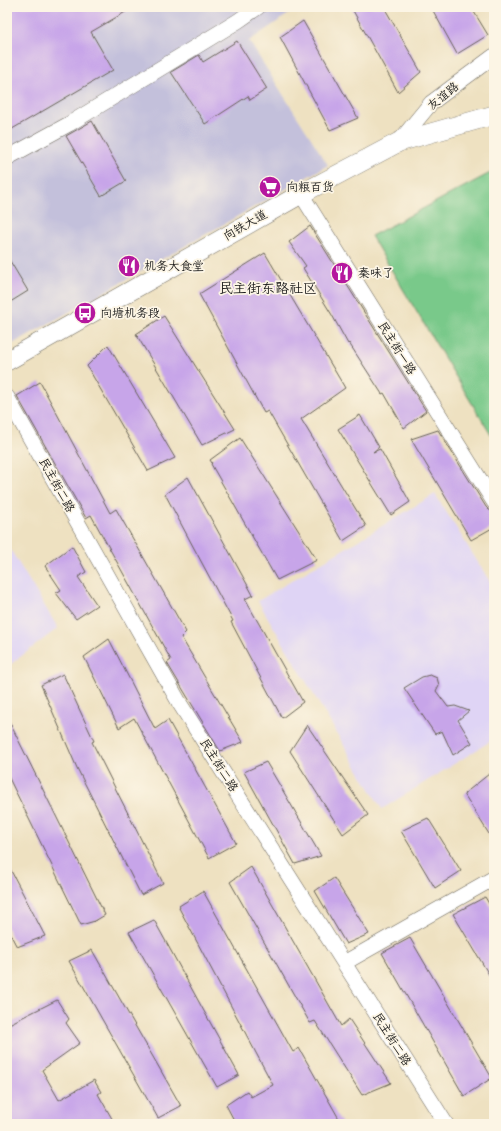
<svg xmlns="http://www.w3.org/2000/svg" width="501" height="1131" font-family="'Balsamiq Sans','LXGW WenKai TC',sans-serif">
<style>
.built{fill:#dfd4f5}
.railway{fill:#c3c0db}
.pitch{fill:#79c98a;stroke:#4a7253}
.building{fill:#c7a5e9}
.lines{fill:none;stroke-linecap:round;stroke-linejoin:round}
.minor-casing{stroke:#666156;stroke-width:16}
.tertiary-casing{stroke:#666156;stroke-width:20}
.minor{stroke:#fff;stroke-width:15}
.tertiary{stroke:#fff;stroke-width:19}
.labels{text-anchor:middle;stroke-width:3.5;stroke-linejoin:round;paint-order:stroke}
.street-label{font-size:12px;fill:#1c1c1c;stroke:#fcf5e5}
.poi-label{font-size:12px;fill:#1c1c1c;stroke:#fcf5e5;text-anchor:start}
.quarter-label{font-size:14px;fill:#1c1c1c;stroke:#fcf5e5}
</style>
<rect width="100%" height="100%" fill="#fcf5e5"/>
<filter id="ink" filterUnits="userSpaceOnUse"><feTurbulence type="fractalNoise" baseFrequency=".025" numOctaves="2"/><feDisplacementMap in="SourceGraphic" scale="8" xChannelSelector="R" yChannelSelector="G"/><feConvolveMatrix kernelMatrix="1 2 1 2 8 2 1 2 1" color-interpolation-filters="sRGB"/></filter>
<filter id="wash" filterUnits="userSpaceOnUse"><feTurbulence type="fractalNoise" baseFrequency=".012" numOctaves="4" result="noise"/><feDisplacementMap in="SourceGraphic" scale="16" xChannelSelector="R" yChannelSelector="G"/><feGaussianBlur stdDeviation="0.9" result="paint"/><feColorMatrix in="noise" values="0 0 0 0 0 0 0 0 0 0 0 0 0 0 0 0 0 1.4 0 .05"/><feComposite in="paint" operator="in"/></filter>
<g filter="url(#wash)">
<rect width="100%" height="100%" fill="#eee1c1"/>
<!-- built -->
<path class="built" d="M435 494 494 588V739L382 809 258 601Z
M7 544 58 628 7 667Z"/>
<!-- railway -->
<path class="railway" d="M7 7H299L249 41 328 165 7 347Z"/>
<!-- pitch -->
<path class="pitch" d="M494 171V440L371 236Z"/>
<g id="blocks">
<!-- building -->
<path class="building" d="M7 7H134L91 32 113 70 7 132Z
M351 7H384L421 72 398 92Z
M431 7H471L488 35 457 54Z
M303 21 358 118 330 130 280 37Z
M237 41 267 89 250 100 248 96 205 124 171 72 199 55 203 62Z
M92 121 126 181 101 196 66 136Z
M310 226 426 411 404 428 384 393 382 394 349 343 348 344 332 315 303 268 306 266 289 242Z
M265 253 345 388 301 419 366 526 343 541 268 411 264 413 199 294Z
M7 256 28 291 7 304Z
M164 316 235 429 202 445 136 334Z
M108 345 175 458 148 471 87 366Z
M40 382 110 513 116 509 186 632 181 637 243 742 220 751 167 663 171 660 91 515 86 518 17 396Z
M360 415 379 447 373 452 380 449 410 502 391 515 338 429Z
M438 430 486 507 489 510 494 511V527L471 540 411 439Z
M240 438 317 560 277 580 211 464 212 463 210 460Z
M188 477 253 595 245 599 303 702 282 718 231 622 233 621 165 494Z
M72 546 86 572 78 577 97 605 76 619 56 593 61 590 45 566Z
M109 639 155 729 168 720 236 843 209 858 134 718 119 728 84 657Z
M63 674 94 741 92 742 163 883 141 895 77 768 41 685Z
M430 675 437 678 439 685 436 691 448 707 455 706 469 711 458 720 472 743 453 755 442 731 435 734 404 688 422 677Z
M7 717 105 915 95 921 81 925 7 774Z
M307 725 368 815 343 834 290 751Z
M266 762 279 784 321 856 295 864 244 772Z
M489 774 494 781V842L464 794Z
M428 818 461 871 435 888 401 831Z
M7 863 45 936 17 947 7 928Z
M251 867 341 1026 349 1019 391 1083 362 1095 315 1021 310 1023 230 882Z
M334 878 369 934 346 944 315 891Z
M203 891 293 1052 299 1048 342 1124H236L226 1105 247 1091 251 1097 273 1085 179 908H180L179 906Z
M485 897 494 912V983L453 914Z
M154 920 239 1075 217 1087 129 932Z
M410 938 492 1078 464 1096 382 953Z
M92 950 181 1106 158 1118 69 961Z
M57 1000 69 1019 66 1023 80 1043 42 1070 59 1100 94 1080 101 1092 98 1094 115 1124H7V1025Z"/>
</g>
</g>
<g filter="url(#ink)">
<use href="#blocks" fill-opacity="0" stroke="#666156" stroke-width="1"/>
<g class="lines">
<!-- minor casing -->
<g class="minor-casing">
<path id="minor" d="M399 142 431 103 494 56
M7 158 69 124 238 21 258 7
M301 194 494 502
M7 397 180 704 446 1124
M344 963 494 878"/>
</g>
<!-- tertiary casing -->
<g class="tertiary-casing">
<path id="tertiary" d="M7 361 301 194 399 142 494 115"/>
</g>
<!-- minor -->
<use href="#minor" class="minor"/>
<!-- tertiary -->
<use href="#tertiary" class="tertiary"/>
</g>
</g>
<!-- icons -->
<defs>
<g id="supermarket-disc" transform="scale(1.15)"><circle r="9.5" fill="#b5179e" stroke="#fcf5e5"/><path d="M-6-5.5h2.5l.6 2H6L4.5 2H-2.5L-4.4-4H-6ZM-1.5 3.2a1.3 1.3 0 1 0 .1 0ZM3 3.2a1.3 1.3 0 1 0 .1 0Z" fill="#fff"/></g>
<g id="restaurant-disc" transform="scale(1.15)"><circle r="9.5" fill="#b5179e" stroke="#fcf5e5"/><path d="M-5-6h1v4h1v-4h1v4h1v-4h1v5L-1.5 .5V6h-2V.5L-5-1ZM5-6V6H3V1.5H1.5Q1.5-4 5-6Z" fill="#fff"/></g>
<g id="bus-disc" transform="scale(1.15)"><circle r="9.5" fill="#b5179e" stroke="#fcf5e5"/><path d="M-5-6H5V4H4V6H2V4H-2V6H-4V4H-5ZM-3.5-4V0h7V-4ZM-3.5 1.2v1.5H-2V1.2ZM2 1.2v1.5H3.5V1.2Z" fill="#fff"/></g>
</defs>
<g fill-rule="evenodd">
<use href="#supermarket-disc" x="270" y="187"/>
<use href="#restaurant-disc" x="129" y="266"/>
<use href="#restaurant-disc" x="342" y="273"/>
<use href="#bus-disc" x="85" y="313"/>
</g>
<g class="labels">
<!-- street labels -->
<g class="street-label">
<text transform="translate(443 96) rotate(-39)" y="4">友谊路</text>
<text transform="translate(245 225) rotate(-30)" y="4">向铁大道</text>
<text transform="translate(397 348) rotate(58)" y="4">民主街一路</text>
<text transform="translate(57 485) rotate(61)" y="4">民主街二路</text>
<text transform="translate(219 765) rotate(58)" y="4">民主街二路</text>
<text transform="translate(392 1039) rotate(58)" y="4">民主街二路</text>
</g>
<!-- poi labels -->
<g class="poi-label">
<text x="286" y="191">向粮百货</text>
<text x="144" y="270">机务大食堂</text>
<text x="358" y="277">秦味了</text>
<text x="100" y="317">向塘机务段</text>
</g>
<!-- quarter labels -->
<g class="quarter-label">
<text x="268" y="293">民主街东路社区</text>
</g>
</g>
<!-- margin -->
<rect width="501" height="1131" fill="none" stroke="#fcf5e5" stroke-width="24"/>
</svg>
